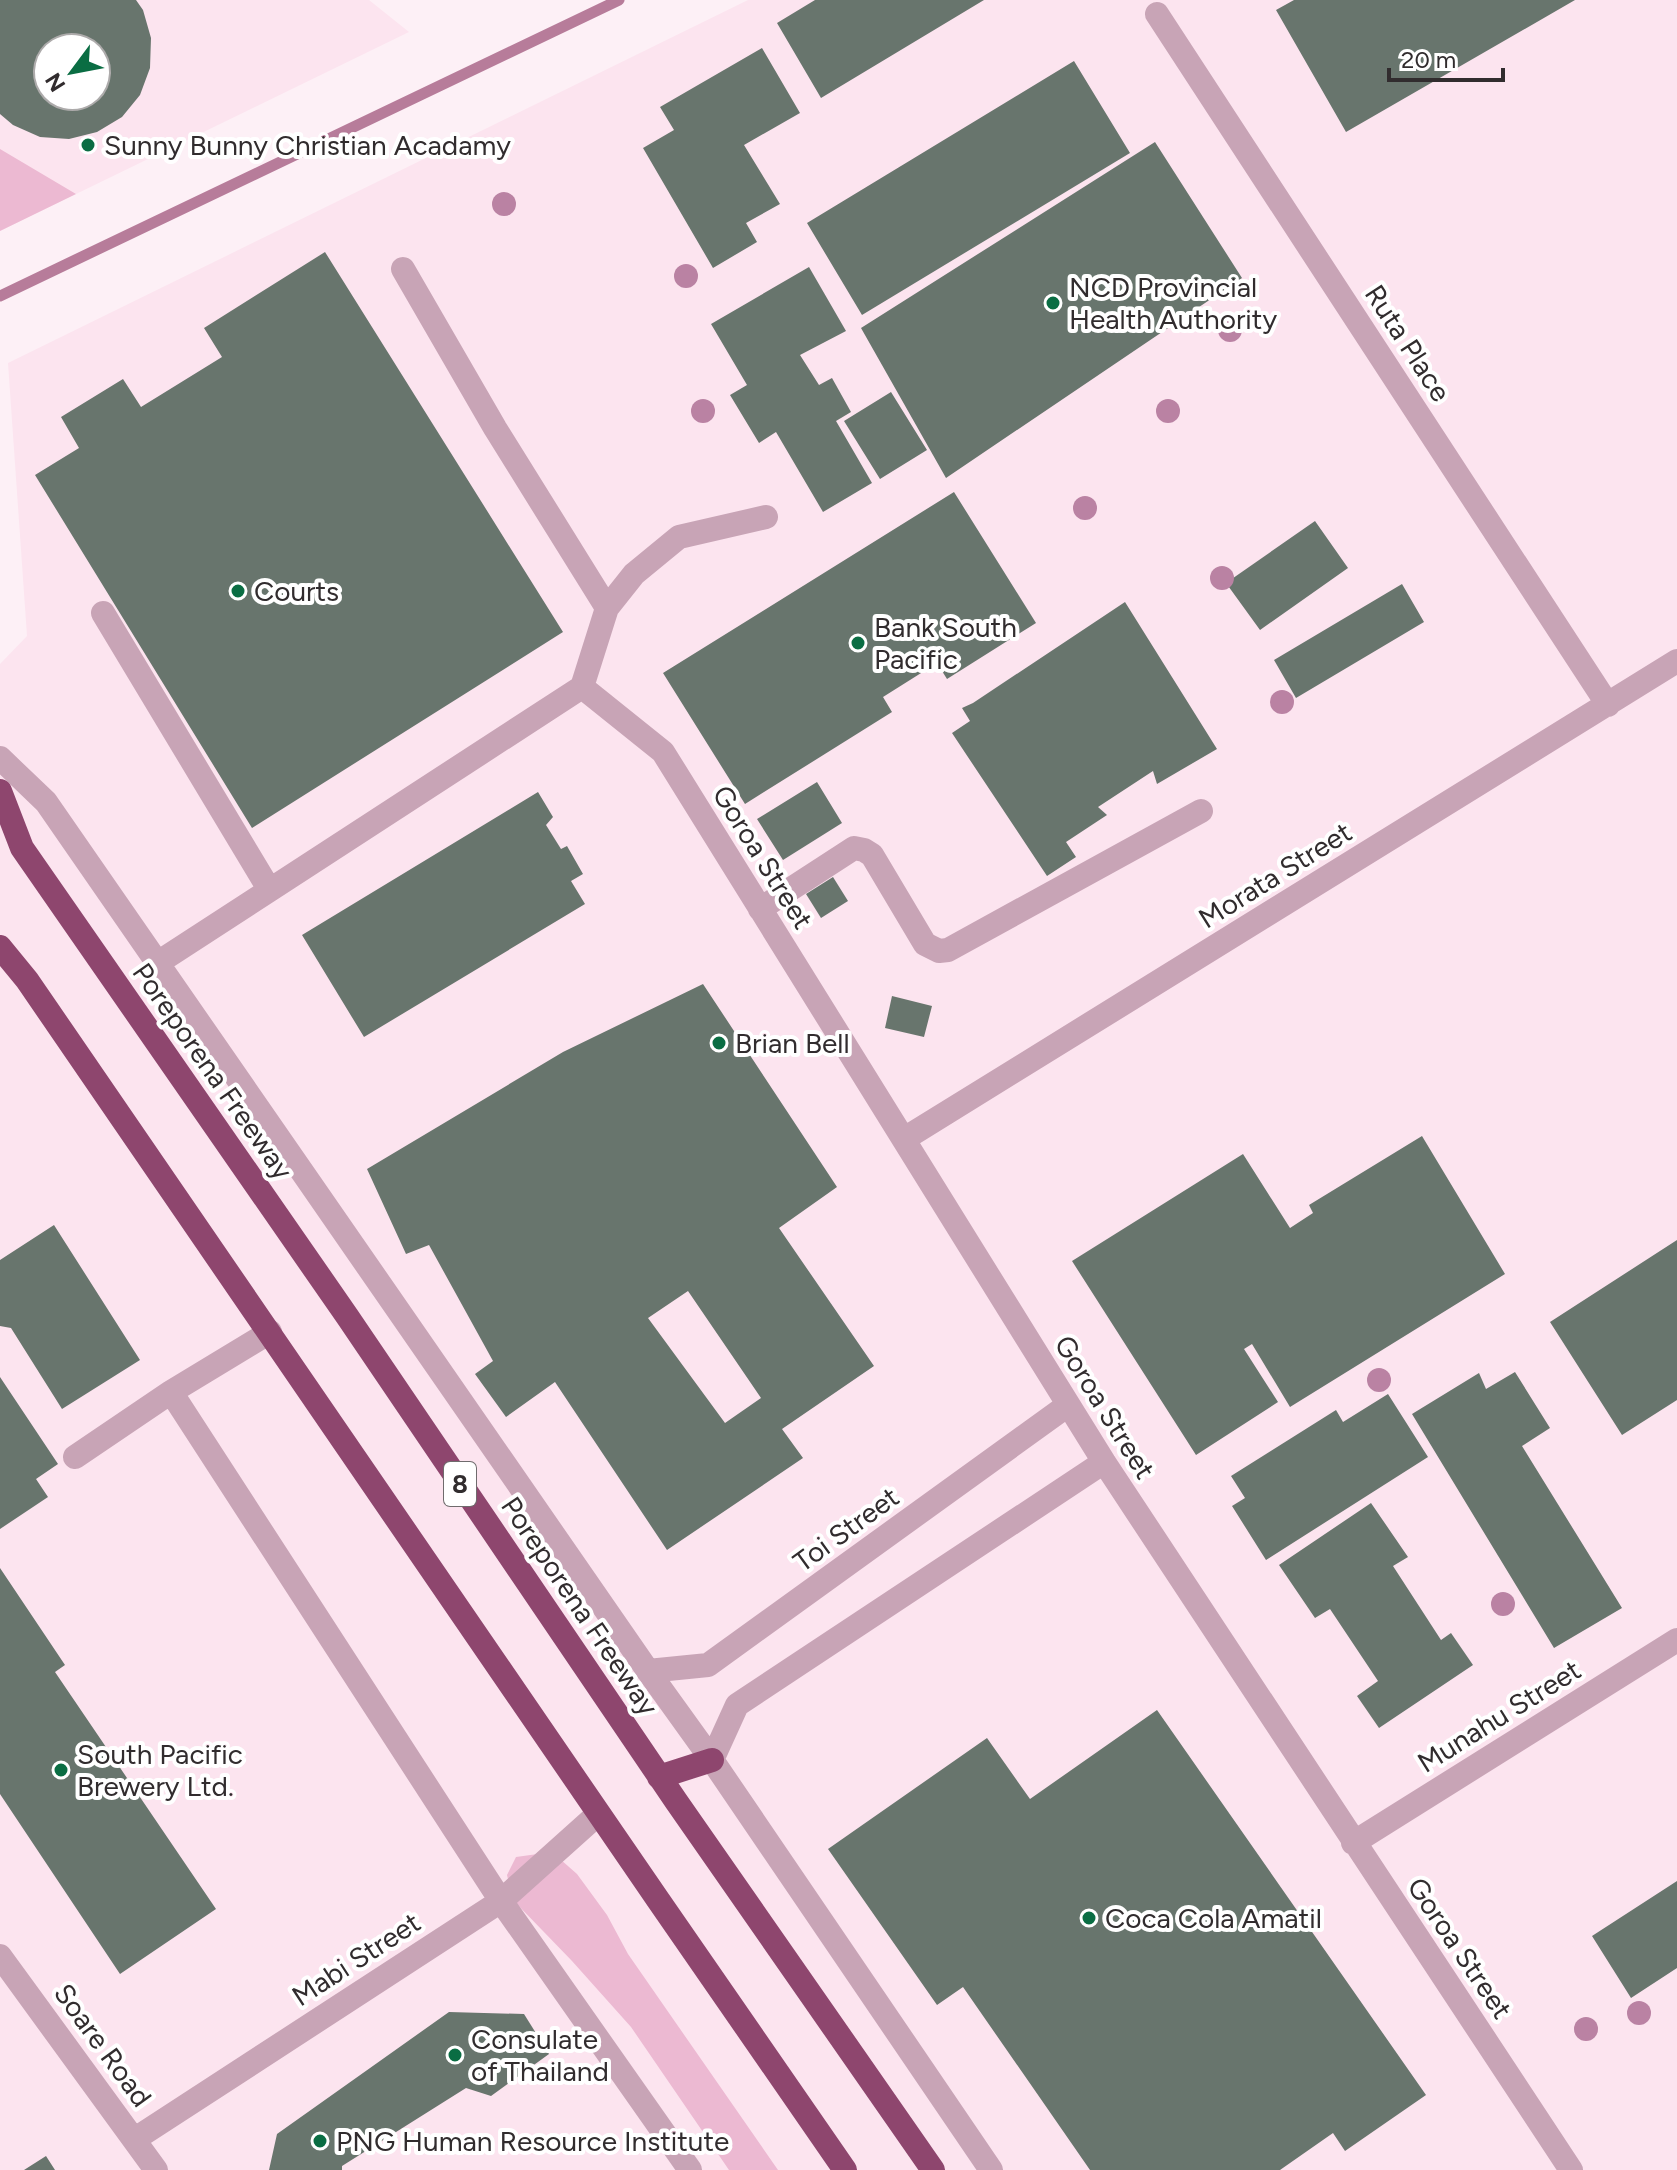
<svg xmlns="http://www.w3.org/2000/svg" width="1677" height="2170" font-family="Figtree,sans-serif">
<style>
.built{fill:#fce4ef;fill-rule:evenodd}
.green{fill:#ecb9d2}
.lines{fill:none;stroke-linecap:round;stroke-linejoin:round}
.stream{stroke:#b77c9a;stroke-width:11}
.building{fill:#68756d;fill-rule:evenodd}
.minor{stroke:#c8a4b6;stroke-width:24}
.highway{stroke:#8e466e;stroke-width:24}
.tree{fill:#ba82a3}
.poi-dot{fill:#0a6d43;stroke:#fff;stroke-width:3}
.labels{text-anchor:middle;stroke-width:8;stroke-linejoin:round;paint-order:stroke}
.shield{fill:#fff;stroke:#6f6b6d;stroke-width:2}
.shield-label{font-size:26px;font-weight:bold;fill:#312c2e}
.poi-label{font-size:28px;fill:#312c2e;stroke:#fff;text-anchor:start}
.street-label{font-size:28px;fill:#312c2e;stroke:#fff}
</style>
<rect width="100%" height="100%" fill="#fdf0f6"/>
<!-- built -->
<path class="built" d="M0 0H369L409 32 0 231ZM48 48H96V96H48Z
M748 0H1677V2170H0V664L27 636 8 363Z"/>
<!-- green -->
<path class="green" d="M0 149 76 194 0 231Z
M552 1852 577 1874 607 1915 628 1954 778 2170H729L631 2027 572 1961 513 1900 507 1875 516 1857Z"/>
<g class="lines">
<!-- stream -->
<path class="stream" d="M0 296 619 0"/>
</g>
<!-- building -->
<path class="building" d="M0 0H136L143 10 151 38 150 68 140 95 122 117 97 132 69 139 40 137 13 125 0 114ZM48 48H96V96H48Z
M815 0H984L821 98 777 23Z
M1294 0H1575L1346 132 1276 10Z
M762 48 800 113 744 145 780 204 746 223 757 242 713 268 643 148 674 130 660 107Z
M1074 61 1130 153 862 315 807 223Z
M1155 142 1242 278 946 478 861 328Z
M325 252 563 632 252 828 35 475 79 448 61 417 123 379 141 407 222 357 204 328Z
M809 267 846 331 800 355 819 385 832 378 851 412 836 421 872 483 823 512 776 432 759 443 730 395 747 385 711 324Z
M891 392 927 450 880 479 844 421Z
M954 492 1036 623 947 679 937 663 883 697 892 712 745 804 663 673Z
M1315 521 1348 568 1260 630 1226 583Z
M1402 584 1424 622 1296 698 1274 660Z
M1125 602 1217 749 1157 784 1153 771 1098 807 1107 815 1066 842 1076 857 1047 876 952 733 970 721 962 708 973 703Z
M817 782 842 823 783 860 757 819Z
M538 792 553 817 546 825 561 849 567 846 583 874 571 881 585 904 364 1037 302 935Z
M833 877 848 901 821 918 806 894Z
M703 984 837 1187 779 1228 874 1366 782 1429 803 1458 667 1550 555 1382 506 1417 475 1374 493 1361 429 1245 406 1254 367 1169 563 1052ZM688 1291 761 1398 725 1423 648 1318Z
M892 996 932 1006 924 1037 885 1028Z
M1422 1136 1505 1274 1290 1407 1252 1344 1244 1349 1278 1402 1196 1455 1072 1261 1243 1154 1290 1228 1313 1213 1309 1205Z
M54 1225 140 1360 62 1409 11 1328 0 1326V1260Z
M1677 1240V1400L1622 1435 1550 1322Z
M1515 1372 1550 1428 1522 1446 1622 1608 1554 1648 1412 1414 1479 1373 1486 1389Z
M0 1377 58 1464 36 1479 48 1497 0 1529Z
M1388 1394 1428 1457 1266 1560 1232 1506 1245 1498 1231 1476 1336 1410 1343 1422Z
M1371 1503 1408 1557 1393 1566 1441 1640 1451 1633 1473 1665 1379 1728 1357 1696 1378 1681 1330 1609 1315 1618 1279 1565Z
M0 1568 65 1665 55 1672 216 1909 120 1974 0 1794Z
M1157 1710 1426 2095 1345 2151 1333 2133 1280 2170H1090L963 1987 937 2005 828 1849 987 1738 1030 1799Z
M1677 1881V1968L1631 1998 1592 1936Z
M449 2012 524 2014 549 2054 491 2096 466 2088 342 2166V2170H269L277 2134Z
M46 2156 55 2170H24Z"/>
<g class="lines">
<!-- minor -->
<path class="minor" d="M1157 14 1608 705
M607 608 634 574 679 537 766 517
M103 613 269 889
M582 687 663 752 1104 1462 1571 2170
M0 758 46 802 648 1671 712 1760 991 2170
M760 909 854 848 864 850 872 855 925 944 939 951 948 950 1201 811
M159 962 582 687 607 608 495 428 403 269
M904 1139 1677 661
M171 1392 501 1901 690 2170
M75 1457 171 1392 270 1332
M648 1671 708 1665 1068 1405
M712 1760 737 1705 1104 1462
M1353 1843 1677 1640
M0 1956 156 2170
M135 2139 501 1901 598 1814"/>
<!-- highway -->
<path class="highway" d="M0 791 22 848 347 1316 676 1801 933 2170
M0 947 27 980C301 1376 570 1775 845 2170
M659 1777 712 1760"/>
</g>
<!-- trees -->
<g class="tree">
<circle cx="504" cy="204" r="12"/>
<circle cx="686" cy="276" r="12"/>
<circle cx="1230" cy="330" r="12"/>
<circle cx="703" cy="411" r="12"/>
<circle cx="1168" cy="411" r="12"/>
<circle cx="1085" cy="508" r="12"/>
<circle cx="1222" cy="578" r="12"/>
<circle cx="1282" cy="702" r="12"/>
<circle cx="1379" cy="1380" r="12"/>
<circle cx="1503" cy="1604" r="12"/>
<circle cx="1639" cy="2013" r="12"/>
<circle cx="1586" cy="2029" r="12"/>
</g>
<!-- markers -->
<g class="poi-dot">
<circle cx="88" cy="145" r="8"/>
<circle cx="1053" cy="303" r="8"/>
<circle cx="238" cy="591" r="8"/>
<circle cx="858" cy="643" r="8"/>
<circle cx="719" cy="1043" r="8"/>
<circle cx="61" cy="1770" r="8"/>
<circle cx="1089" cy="1918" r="8"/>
<circle cx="455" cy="2055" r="8"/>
<circle cx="320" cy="2141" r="8"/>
</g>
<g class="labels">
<!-- shield labels -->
<rect class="shield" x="444" y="1462" width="32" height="44" rx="6"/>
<g class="shield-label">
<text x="460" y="1493">8</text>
</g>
<!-- poi labels -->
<g class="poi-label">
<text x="104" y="155">Sunny Bunny Christian Acadamy</text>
<text x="1069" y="297">NCD Provincial<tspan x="1069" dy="32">Health Authority</tspan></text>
<text x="254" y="601">Courts</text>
<text x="874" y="637">Bank South<tspan x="874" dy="32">Pacific</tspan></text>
<text x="735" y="1053">Brian Bell</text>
<text x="77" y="1764">South Pacific<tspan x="77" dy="32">Brewery Ltd.</tspan></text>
<text x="1105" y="1928">Coca Cola Amatil</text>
<text x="471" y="2049">Consulate<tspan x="471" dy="32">of Thailand</tspan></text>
<text x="336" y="2151">PNG Human Resource Institute</text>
</g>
<!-- street labels -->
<g class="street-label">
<text transform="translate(1408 343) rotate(57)" y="10">Ruta Place</text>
<text transform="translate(763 857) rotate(58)" y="10">Goroa Street</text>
<text transform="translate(1275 875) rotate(-32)" y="10">Morata Street</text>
<text transform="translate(213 1071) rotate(55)" y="10">Poreporena Freeway</text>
<text transform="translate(1105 1407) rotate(58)" y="10">Goroa Street</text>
<text transform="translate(846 1529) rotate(-36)" y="10">Toi Street</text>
<text transform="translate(580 1606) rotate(56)" y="10">Poreporena Freeway</text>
<text transform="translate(1499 1716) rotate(-32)" y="10">Munahu Street</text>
<text transform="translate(1460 1948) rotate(56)" y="10">Goroa Street</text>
<text transform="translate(356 1959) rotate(-33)" y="10">Mabi Street</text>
<text transform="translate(103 2045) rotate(54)" y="10">Soare Road</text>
</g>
</g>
<!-- north arrow -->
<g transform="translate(72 72) rotate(238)"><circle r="38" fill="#ffffff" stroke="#adabab" stroke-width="2"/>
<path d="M0-6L14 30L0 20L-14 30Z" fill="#0a6d43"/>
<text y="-12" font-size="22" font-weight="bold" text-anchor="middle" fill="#312c2e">N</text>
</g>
<!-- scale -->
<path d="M1389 68v12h114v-12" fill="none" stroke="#312c2e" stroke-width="4"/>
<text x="1401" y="68" font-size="24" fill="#312c2e" stroke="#ffffff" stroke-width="6" paint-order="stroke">20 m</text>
</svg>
